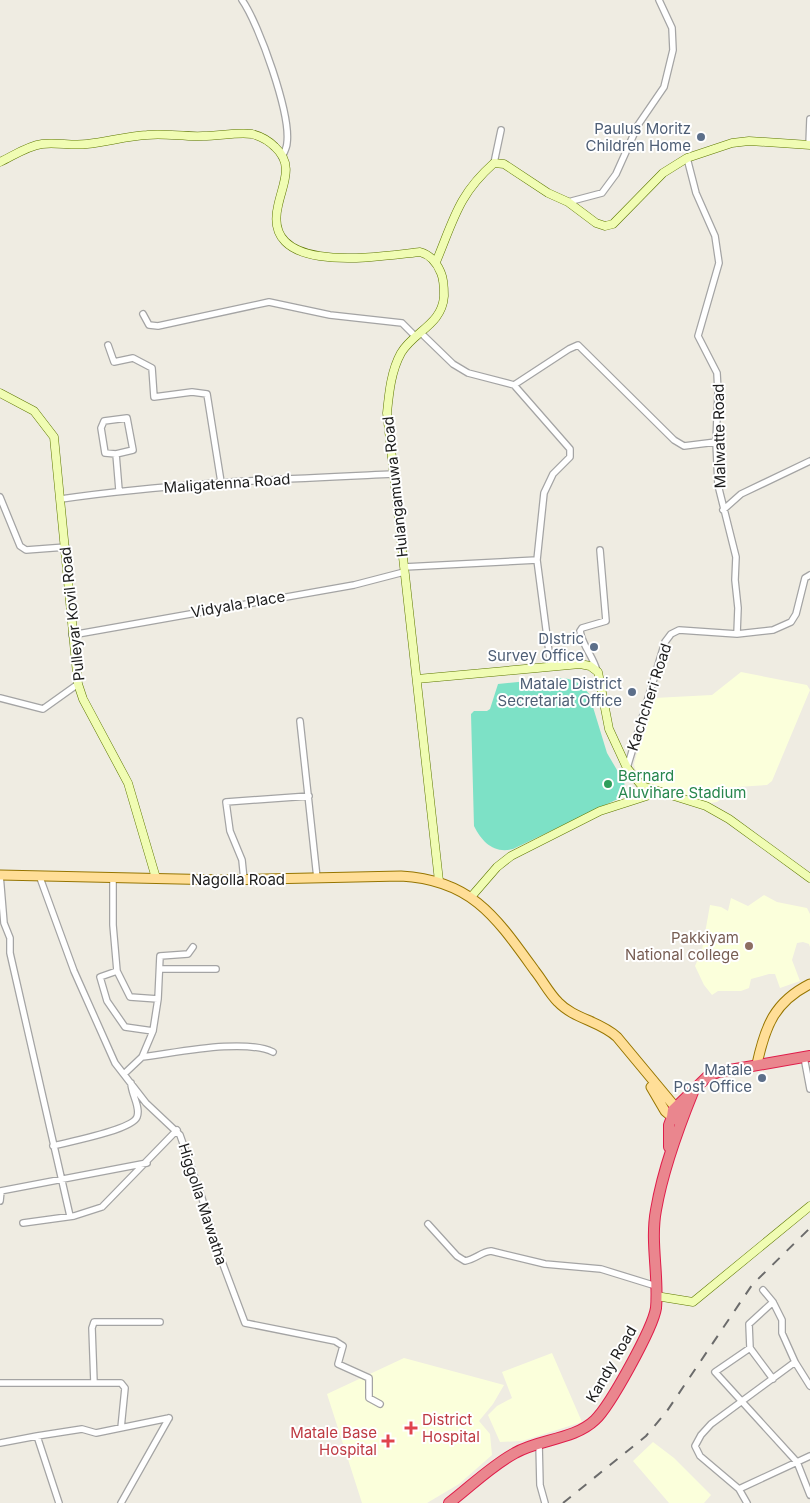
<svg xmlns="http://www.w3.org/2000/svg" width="810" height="1503" viewBox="0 0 810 1503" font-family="Inter,sans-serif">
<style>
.education{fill:#fbffdb}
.pitch{fill:#7de1c6}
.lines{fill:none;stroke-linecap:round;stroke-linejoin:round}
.street-casing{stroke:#a4a4a4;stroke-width:8}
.secondary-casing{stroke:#5d7701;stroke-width:9}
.primary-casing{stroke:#967500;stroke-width:11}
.highway-casing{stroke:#df1d4a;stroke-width:12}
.street{stroke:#fff;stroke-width:5.5}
.secondary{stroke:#f0fcb3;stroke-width:8}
.primary{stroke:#ffde97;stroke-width:9}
.highway{stroke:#ea868e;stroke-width:10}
.rail{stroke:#6b6b6b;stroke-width:2;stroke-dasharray:10 10;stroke-linecap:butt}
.service-dot{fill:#5c6f8a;stroke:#fff;stroke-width:2}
.leisure-dot{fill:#2e9e5b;stroke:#fff;stroke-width:2}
.education-dot{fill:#8d6e63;stroke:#fff;stroke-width:2}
.health-dot{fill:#e0444e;stroke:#fff;stroke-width:2}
.labels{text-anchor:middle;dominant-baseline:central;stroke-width:4;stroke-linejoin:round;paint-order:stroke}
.service-label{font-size:15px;fill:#4e5e75;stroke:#fff;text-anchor:end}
.street-label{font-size:15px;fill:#1d1d1d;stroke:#fff}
.leisure-label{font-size:15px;fill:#27864d;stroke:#fff;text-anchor:start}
.education-label{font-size:15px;fill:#785e54;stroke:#fff;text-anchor:end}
.health-label{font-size:15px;fill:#be3a42;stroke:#fff;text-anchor:start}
</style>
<rect width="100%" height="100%" fill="#efece2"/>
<!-- education -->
<path class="education" d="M741 672 807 685 810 690 772 781 767 785 737 787 717 802 711 803 646 786 637 777 634 764 651 701 654 698 712 695Z
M764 895 777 902 807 908 810 914V947L809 944 803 942 797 943 792 960 800 981 780 988 775 974H769L751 979 749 988 741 991H718L712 995 704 985 695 966 702 950 710 905 721 907 728 911 731 898 748 906Z
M552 1353 582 1422 522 1441 500 1442 488 1415 497 1406 512 1398 502 1372Z
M404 1358 504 1385 493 1404 479 1421 490 1434 492 1455 459 1484 427 1503H362L327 1394Z
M653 1442 674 1458 711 1495 704 1503H669L633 1461Z"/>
<!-- pitch -->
<path class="pitch" d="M559 678C573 678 582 684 589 694L607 753 624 782 626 792 624 796 513 849C494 854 482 842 474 826L471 714 474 711H487L490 709 498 684Z"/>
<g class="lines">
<defs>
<path id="street" d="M242 0C259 24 291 114 287 143 287 147 284 153 282 157
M809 145 810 119
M687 158 696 193 715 236 719 263 698 336 717 373 718 392 716 442 718 485 736 557 735 580 738 608 737 634
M494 163 501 130
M568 202 602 193 616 174 638 125 664 87 673 50 672 28 659 0
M143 314 149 325 158 326 269 302 330 315 402 323 416 337
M421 333 453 364 468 373 514 385 570 449V457L553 474 544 493 537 560 551 667
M108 345 114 362 133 358 152 368 154 397 192 392 207 394 221 482
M514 385 569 349 578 345 674 440 684 446 716 442
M116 454 133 450 127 418 104 421 101 428 105 453 116 454 119 490
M0 497 20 546 26 550 66 547
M61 499C171 483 282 479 393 474
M723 510 741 494 810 461
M404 567 537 560
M72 635 354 585 404 572
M597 671C593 656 583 647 580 631L582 628 606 621 600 550
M0 698 43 709 78 684
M300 721 317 878
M627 768 665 642 671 634 679 630 737 634 773 630 791 622 796 614 805 578 810 575
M0 875 4 923 10 938V953L70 1216
M39 875 74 971 115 1063 146 1103 180 1135 201 1195 218 1251 245 1323 335 1341 343 1346 338 1364 369 1378V1398L380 1404
M113 877V925L117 971 130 997 158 999 160 956 188 954 193 947
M244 880 242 860 230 831 226 802 309 796
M160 969H216
M117 971 100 977 107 1001 125 1027 153 1031 158 999
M142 1057C176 1053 243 1038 273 1052
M804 1057 810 1089
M124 1074 142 1057 153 1031
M53 1146C68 1142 132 1130 137 1117 141 1107 131 1094 131 1083
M0 1191 147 1163
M0 1201 1 1191
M23 1223 74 1216 102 1207 177 1130
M428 1224 457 1256 465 1261C476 1259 481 1252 491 1251L545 1264 601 1269 656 1286
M763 1290 773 1302 782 1320V1333L795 1362 810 1386
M750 1348 715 1372 797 1462 810 1495
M773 1379 750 1348 749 1324 773 1302
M0 1383H121L125 1388 121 1428
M94 1383 92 1328 94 1322H160
M37 1436 82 1429 96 1433 169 1418
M0 1443 37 1436 59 1503
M539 1443 540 1485 545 1503
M739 1489 810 1456
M121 1503 169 1418
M747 1503 739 1489 700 1456 695 1446 701 1435 711 1424 795 1362"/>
<path id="secondary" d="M0 162C13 156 27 146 42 144 56 142 72 146 87 144 107 142 127 136 147 135 165 133 184 137 203 136 219 136 237 132 252 134 260 136 269 141 275 147 295 165 282 185 278 206 261 277 381 256 420 252 431 255 437 263 441 273 444 280 444 288 444 296 442 325 414 331 401 353 391 371 389 393 387 413L439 881
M436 262C454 219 458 195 494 163L504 164 548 193 568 202 596 223 605 226 613 224 663 173 687 158 732 143 749 141 810 145
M0 393 34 411 54 437 78 684 83 699 128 783 156 878
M417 679 580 664 590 666 598 672 609 729 627 768 642 786 706 806 729 819 810 878
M471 897 497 867 511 856 600 811 659 792
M656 1296 693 1302 810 1206"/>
<path id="primary" d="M0 875 223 880 401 876C472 880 496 917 535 971 543 981 549 993 558 1002 574 1019 600 1021 617 1037L676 1108
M757 1064C765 1027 774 1002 810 984
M651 1087 665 1111 672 1117"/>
<path id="highway" d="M676 1108 683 1114 678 1120 672 1117 673 1110 707 1077 718 1072 810 1056
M669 1147V1125L672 1117
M449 1503C470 1487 491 1466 515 1453 539 1439 574 1440 595 1420 610 1406 653 1328 656 1308 659 1276 650 1242 656 1210 663 1169 678 1129 693 1092"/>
</defs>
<!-- street casing -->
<use href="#street" class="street-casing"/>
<!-- secondary casing -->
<use href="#secondary" class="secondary-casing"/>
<!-- primary casing -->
<use href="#primary" class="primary-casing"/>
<!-- highway casing -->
<use href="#highway" class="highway-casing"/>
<!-- street -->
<use href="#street" class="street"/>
<!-- secondary -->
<use href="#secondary" class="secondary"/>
<!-- primary -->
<use href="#primary" class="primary"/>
<!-- highway -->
<use href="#highway" class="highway"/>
<!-- rail -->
<path class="rail" d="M563 1503 646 1436 667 1411 752 1285 810 1228"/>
</g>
<!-- markers -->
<g class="service-dot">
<circle cx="701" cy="137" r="5"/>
<circle cx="594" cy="647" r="5"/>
<circle cx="632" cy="692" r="5"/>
<circle cx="762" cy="1078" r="5"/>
</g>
<circle class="leisure-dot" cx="608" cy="784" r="5"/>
<circle class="education-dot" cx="749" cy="946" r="5"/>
<g class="health-dot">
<path d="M408.5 1420.5h5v5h5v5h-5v5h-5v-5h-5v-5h5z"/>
<path d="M385.5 1433.5h5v5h5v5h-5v5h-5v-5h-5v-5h5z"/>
</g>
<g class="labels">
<!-- service labels -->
<g class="service-label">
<text x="691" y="128">Paulus Moritz<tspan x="691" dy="17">Children Home</tspan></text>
<text x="584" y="638">DIstric<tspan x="584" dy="17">Survey Office</tspan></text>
<text x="622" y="683">Matale District<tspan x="622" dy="17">Secretariat Office</tspan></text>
<text x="752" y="1069">Matale<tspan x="752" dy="17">Post Office</tspan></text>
</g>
<!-- street labels -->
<g class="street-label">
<text transform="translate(719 436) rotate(-91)">Malwatte Road</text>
<text transform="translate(227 483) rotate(-4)">Maligatenna Road</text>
<text transform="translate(395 487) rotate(-96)">Hulangamuwa Road</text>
<text transform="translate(238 604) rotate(-10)">Vidyala Place</text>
<text transform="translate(72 614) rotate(-96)">Pulleyar Kovil Road</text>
<text transform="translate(649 697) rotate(-72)">Kachcheri Road</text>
<text x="238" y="879">Nagolla Road</text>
<text transform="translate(203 1204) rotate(72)">Higgolla Mawatha</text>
<text transform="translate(611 1364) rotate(-60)">Kandy Road</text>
</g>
<!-- leisure labels -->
<g class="leisure-label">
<text x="618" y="775">Bernard<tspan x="618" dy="17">Aluvihare Stadium</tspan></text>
</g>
<!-- education labels -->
<g class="education-label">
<text x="739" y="937">Pakkiyam<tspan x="739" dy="17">National college</tspan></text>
</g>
<!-- health labels -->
<g class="health-label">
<text x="422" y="1419">District<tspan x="422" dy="17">Hospital</tspan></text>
<text x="377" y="1432" text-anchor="end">Matale Base<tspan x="377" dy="17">Hospital</tspan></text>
</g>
</g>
</svg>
